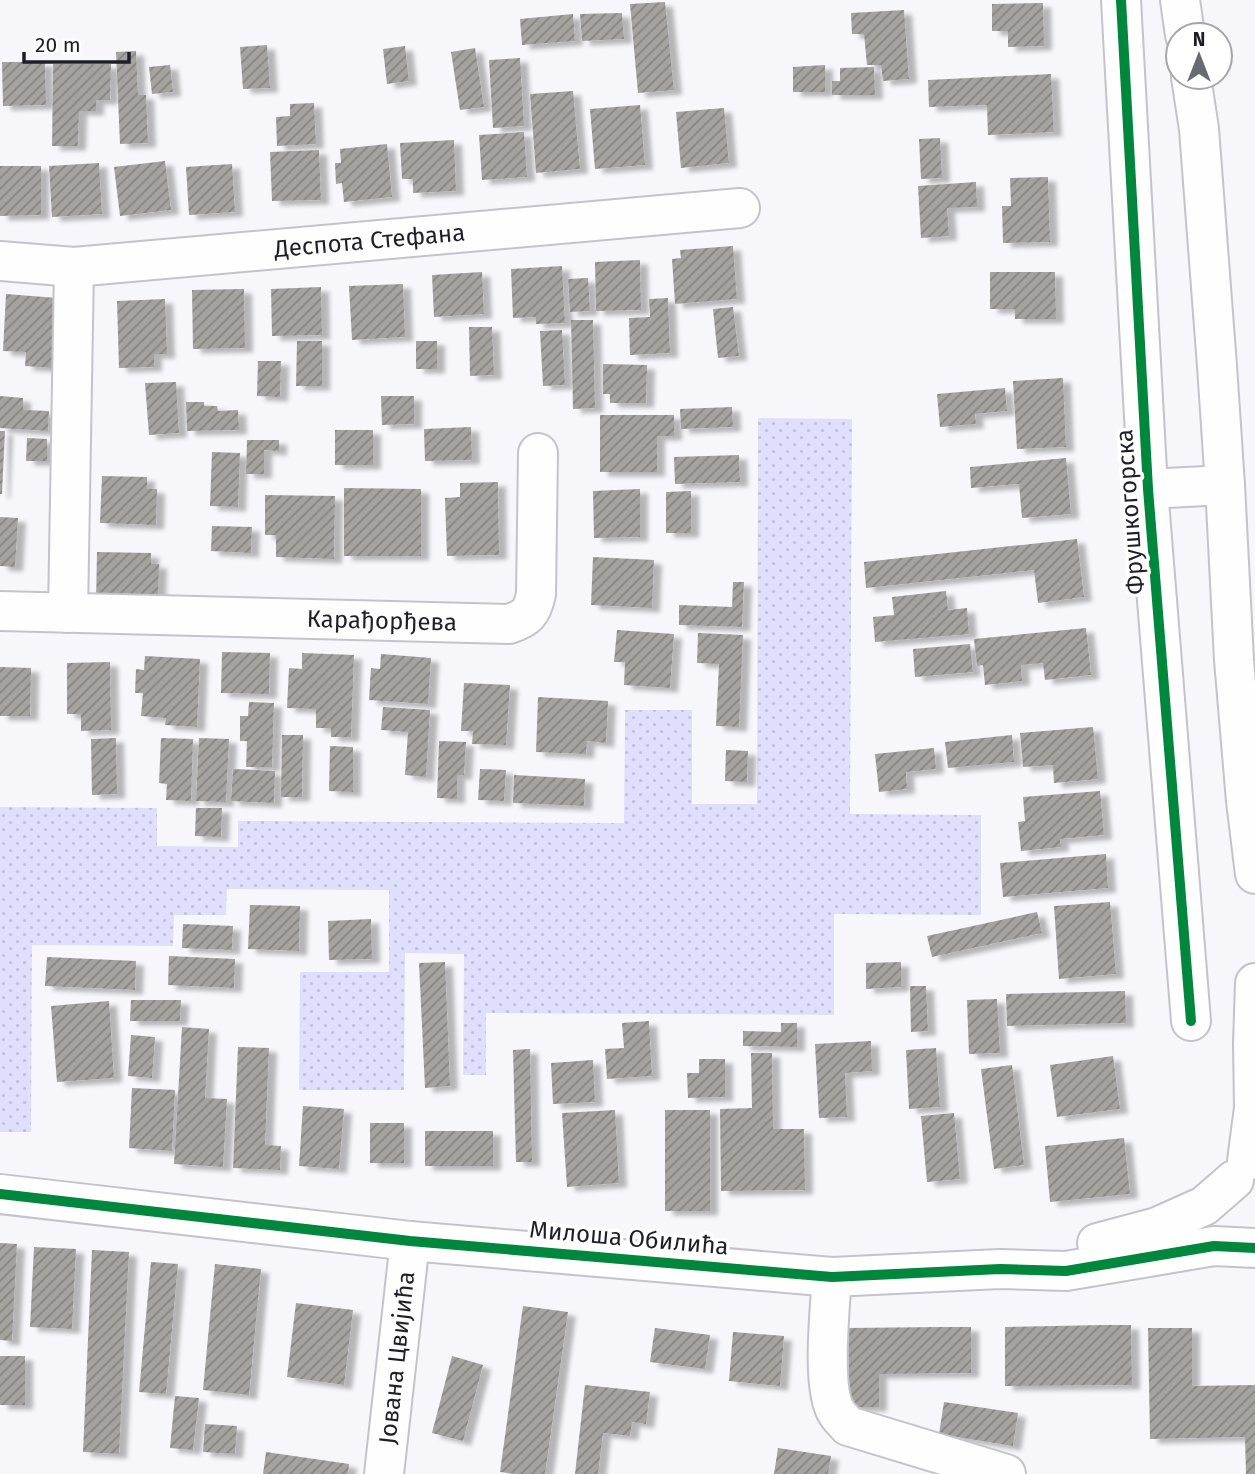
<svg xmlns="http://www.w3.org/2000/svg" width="1255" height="1474" viewBox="0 0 1255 1474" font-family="'Fira Sans',sans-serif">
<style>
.garden{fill:url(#garden-dots)}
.building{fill:url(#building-hatch);filter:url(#shadow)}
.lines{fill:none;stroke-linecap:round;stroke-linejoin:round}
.minor-casing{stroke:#c3c3cb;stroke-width:42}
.minor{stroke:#fefefe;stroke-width:38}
.cycleway-casing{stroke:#fff;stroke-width:15}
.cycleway{stroke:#00873e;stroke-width:10}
.labels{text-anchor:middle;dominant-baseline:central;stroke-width:7;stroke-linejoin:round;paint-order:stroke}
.street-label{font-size:24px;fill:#1e1e2a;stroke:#fff}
</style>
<defs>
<pattern id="garden-dots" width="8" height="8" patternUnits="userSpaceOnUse" patternTransform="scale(1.75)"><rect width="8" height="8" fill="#dfdffd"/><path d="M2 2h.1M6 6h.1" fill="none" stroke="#bfbfd9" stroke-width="1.8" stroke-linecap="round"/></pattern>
<pattern id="building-hatch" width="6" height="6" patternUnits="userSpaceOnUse" patternTransform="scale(1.75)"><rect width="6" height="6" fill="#a5a39f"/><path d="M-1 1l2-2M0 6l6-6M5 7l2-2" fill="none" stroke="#868482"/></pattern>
<filter id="shadow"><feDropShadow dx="8" dy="4.5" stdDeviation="2" flood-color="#0004"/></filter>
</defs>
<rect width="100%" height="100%" fill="#f7f7fb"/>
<!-- garden -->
<path class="garden" d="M758 418 852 419 850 814 981 815V915L834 914V1015L486 1013V1075H463L464 954 405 953 404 1090H299L300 972H389V890L227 889 226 915H174L173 946 32 945 31 1132H0V807L157 808V846L238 847V821L624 823 625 710H692V804H757Z"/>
<!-- building -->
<path class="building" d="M665 2 674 90 638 93 630 4Z
M1043 3 1044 46 1008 47V31H992V4Z
M904 10 909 79 883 81 881 65H867L864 34H852L851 13Z
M622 13 624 39 582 41 580 14Z
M573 14 575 41 522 45 520 19Z
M267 45 270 88 243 89 240 47Z
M405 46 409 81 387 84 383 49Z
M475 48 484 107 460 110 451 52Z
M136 51 138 95H146L148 143 120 144 116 52Z
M520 58 524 126 493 128 489 60Z
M2 62H45L46 105 3 106Z
M53 64H111L110 100H96V111H79L78 146H52Z
M170 65 173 92 152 94 149 67Z
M825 65V92H793V67Z
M874 67 875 95H832V81H840V68Z
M1051 74 1054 132 988 135 987 105 929 107 928 80Z
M573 91 580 169 536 173 530 94Z
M314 103 316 144 277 146 276 117 290 116V104Z
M640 105 645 165 595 169 590 109Z
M724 108 729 163 681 168 676 112Z
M524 132 527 177 482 180 479 135Z
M940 138 942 178 921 179 919 139Z
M454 140 456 191 413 193V179H402L400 143Z
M387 144 392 197 344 202 342 183 336 184 335 163H341L340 149Z
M319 150 321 200 272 201 270 152Z
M165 161 171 210 120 216 114 167Z
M99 163 102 214 52 217 49 166Z
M232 164 235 212 189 215 186 167Z
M0 166H41V215L0 216Z
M1048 177 1050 242 1003 243 1002 206H1011L1010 178Z
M976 182 977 207 947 208 949 236 921 238 918 186Z
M733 246 737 299 675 304 672 259 681 258 680 250Z
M640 260 641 310 596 311 595 262Z
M562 266 565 323 536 324V317L513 318 511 269Z
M482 272 484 314 434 317 432 275Z
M990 272H1055L1056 319H1015V309H990Z
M588 278 590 311 570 312 568 279Z
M403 284 405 337 352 340 349 286Z
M321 287 322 335 272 336 271 289Z
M244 289 245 348 193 349 192 290Z
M6 294 57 298 53 368 25 366 26 352 3 351Z
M668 298 670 353 630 355 629 318 650 317 649 299Z
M165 299 167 354H154V367L119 368 117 301Z
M733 307 739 356 718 358 713 309Z
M571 320H593L595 408 573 409Z
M469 327H492L494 375 470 376Z
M562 330 565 385 543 386 540 331Z
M297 341H322V386H296Z
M416 341H437V369H416Z
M258 361H281L280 397 257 396Z
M603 364 647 365 646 403H610V394H603Z
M1063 378 1066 447 1017 449 1013 381Z
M176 382 179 433 149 435 145 383Z
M1005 388 1007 411 975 414 976 424 940 427 937 394Z
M0 396 23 398V410L49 411 48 431 0 428Z
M381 396H414V424L382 425Z
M186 402H204V406H217L218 411 238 410 239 430 187 431Z
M732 407 733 427 681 429 680 409Z
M600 415H674V436H657V472H600Z
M471 427 472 460 425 461 424 429Z
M335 430H373V465H335Z
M0 431H5L2 494H0Z
M27 438 47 439V461H26Z
M247 440H279V451L264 450V474H246Z
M212 452 240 453 238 507 210 506Z
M739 455 740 482 675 484 674 457Z
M1066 458 1071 514 1022 518 1019 484 971 488 970 467Z
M102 476 147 477V489H157L156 525 100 523Z
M498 482 499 555 447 556 445 498 460 497V483Z
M344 488 421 489V556H344Z
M640 489V537L594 538 593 491Z
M691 491V533H666V492Z
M265 495 335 496 334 559 276 557V535H265Z
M0 517 18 518 15 567 0 566Z
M212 526 252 527 251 553 211 551Z
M1077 539 1084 597 1038 603 1034 570 866 588 864 562Z
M97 552 151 553V564H159L158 604H96Z
M593 557 654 560 652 608 591 605Z
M733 582H744L742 627 679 625V605L732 607Z
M946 591 948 610 967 608 969 634 875 642 873 617 894 615 892 597Z
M1086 628 1091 675 1045 680 1043 663 1021 665 1022 681 985 685 983 665 977 666 974 639Z
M617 630 674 634 670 688 624 685 625 662H614Z
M698 633 743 635 739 727 716 726 719 664 697 663Z
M970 644 973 672 915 677 913 649Z
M222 652 270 653 269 694 221 693Z
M302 653 354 655 351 737H331V728H316V709L287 708 289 668 302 669Z
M381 654 431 658 428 704 369 700 371 668 380 669Z
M145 656 200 659 197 727 165 725 166 718 141 716 143 693H135L136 669 144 670Z
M110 662 111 730 81 731V714H67V663Z
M0 667 31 668 30 716H0Z
M464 683 510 685 506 745 472 744 473 731H461Z
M538 697 608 701 606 743 587 741 586 754 536 752Z
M249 702 274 703 272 767H246L247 741H240V716H248Z
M383 707 430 710 426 777 405 775 408 732 381 730Z
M1093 727 1098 779 1054 783 1053 765 1023 767 1020 733Z
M282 735H303L302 797H281Z
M1012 735 1014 762 948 768 945 742Z
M116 738 117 794 92 795 91 739Z
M161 738 193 739 191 801 166 800 167 784 159 783Z
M199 738 229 739 226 802 196 801Z
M439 741 466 742 464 775H457V799L437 798Z
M330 746 353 747V792L329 791Z
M934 748 936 769 906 772 907 789 879 792 875 754Z
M726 750 748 751 747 782 725 781Z
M233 769 275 771 274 803 231 801Z
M480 769 506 770 504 801 478 800Z
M514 775 585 779 584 806 513 803Z
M1100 791 1104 835 1060 839 1061 847 1021 851 1018 822 1025 821 1023 797Z
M196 808H222L221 837 195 836Z
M1106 854 1108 888 1003 897 1000 863Z
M1110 902 1116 974 1059 979 1054 906Z
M250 905 300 906 299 951 248 949Z
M1037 912 1042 933 932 957 927 936Z
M371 919 372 959 329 960 328 921Z
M183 924 233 926 232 950 182 948Z
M169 956 235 959 234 988 168 985Z
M47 957 136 961 135 990 45 986Z
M445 962 450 1086 425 1088 419 963Z
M901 962V987L866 989V963Z
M910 986H926L928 1031 911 1032Z
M1125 991 1126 1023 1007 1026 1006 994Z
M997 999 1000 1053 969 1054 967 1000Z
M131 1000H181L180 1021H130Z
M109 1001 114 1078 57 1082 51 1006Z
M649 1021 652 1076 607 1079 605 1049 624 1048 622 1023Z
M781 1023H797V1047L743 1046V1031L781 1032Z
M182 1027 209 1029 205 1098 227 1099 223 1167 174 1164Z
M131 1035 155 1037 152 1078 128 1076Z
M871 1041 872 1071 845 1073 847 1117 819 1118 815 1044Z
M238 1047 269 1048 265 1145 281 1146 280 1170 233 1168Z
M936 1048 940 1107 909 1109 906 1050Z
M530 1049 532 1162H516L513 1050Z
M751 1053H772L773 1129H804L805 1190 721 1191 720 1109 752 1108Z
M1113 1056 1120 1109 1057 1117 1050 1065Z
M699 1059H725V1097L688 1098 687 1073H699Z
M593 1060 595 1102 553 1104 551 1063Z
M1012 1065 1024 1165 994 1169 981 1069Z
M132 1088 175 1090 172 1151 129 1148Z
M303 1106 344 1109 339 1169 299 1166Z
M615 1110 619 1183 567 1187 562 1113Z
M665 1110H710V1211H665Z
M954 1113 960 1179 927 1182 921 1116Z
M370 1123H404V1163H370Z
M425 1131H493V1166H425Z
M1124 1138 1130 1194 1050 1202 1045 1146Z
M0 1243 17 1244 12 1341 0 1340Z
M34 1247 76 1249 72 1329 30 1327Z
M92 1250 129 1252 119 1454 83 1452Z
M151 1262 178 1264 166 1394 139 1392Z
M215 1264 261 1269 249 1395 203 1390Z
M296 1303 353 1310 344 1385 287 1377Z
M523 1306 568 1312 545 1474H515L500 1472Z
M1103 1325H1131L1132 1385 1005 1386V1327Z
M940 1327H971V1373L879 1374V1407H849L848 1328Z
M655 1328 710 1335 705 1369 650 1362Z
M1148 1328H1192V1386L1255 1385V1474H1246L1245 1437 1150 1439Z
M733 1332 784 1336 780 1386 729 1381Z
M0 1356H25V1405H0Z
M452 1356 483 1365 463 1441 432 1433Z
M585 1385 650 1392 646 1424 632 1422 630 1436 603 1433 598 1474H575Z
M175 1396 199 1398 193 1450 170 1448Z
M944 1402 1018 1413 1013 1446 939 1434Z
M205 1424 237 1426 235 1454 203 1452Z
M778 1448 831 1456 828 1474H774Z
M266 1452 349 1464 348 1474H263Z"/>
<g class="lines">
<defs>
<g id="minor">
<path d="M1121 0 1148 489 1191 1021"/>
<path d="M1180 0 1185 35"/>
<path d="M1191 77 1199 129 1217 366 1225 485 1234 660 1246 801 1255 874"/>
<path id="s1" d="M0 261 74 267 740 208"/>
<path d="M1148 489 1225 485"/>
<path id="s2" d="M0 611 509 624C527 618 532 613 536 594L538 453"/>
<path d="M68 613 74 267"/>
<path d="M1247 1161 1254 1108 1253 1044 1255 983"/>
<path d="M0 1194 410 1241 832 1277 1000 1269 1066 1271 1214 1246 1255 1248"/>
<path d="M1097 1243 1157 1227 1204 1206 1234 1180"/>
<path d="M832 1277C830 1307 821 1390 837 1413 840 1418 845 1422 848 1426L1006 1474"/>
<path id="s3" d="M384 1474 410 1241"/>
</g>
</defs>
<!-- minor casing -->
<use href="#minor" class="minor-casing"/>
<!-- minor -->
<use href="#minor" class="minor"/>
<defs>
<path id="cycleway" d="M1121 0 1148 489 1191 1021
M0 1194 410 1241 832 1277 1000 1269 1066 1271 1214 1246 1255 1248"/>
</defs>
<!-- cycleway casing -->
<use href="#cycleway" class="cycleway-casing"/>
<!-- cycleway -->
<use href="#cycleway" class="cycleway"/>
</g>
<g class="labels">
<!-- street labels -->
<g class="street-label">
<text stroke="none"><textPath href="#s1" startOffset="371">Деспота Стефана</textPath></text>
<text transform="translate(1130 512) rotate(-94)">Фрушкогорска</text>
<text stroke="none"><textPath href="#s2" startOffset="382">Карађорђева</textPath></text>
<text transform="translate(629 1238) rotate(5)">Милоша Обилића</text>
<text stroke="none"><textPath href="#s3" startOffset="117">Јована Цвијића</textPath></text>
</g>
</g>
<!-- north arrow -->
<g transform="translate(1199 56)"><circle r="33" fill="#ffffff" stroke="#a5a5aa" stroke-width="2"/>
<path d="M0-5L12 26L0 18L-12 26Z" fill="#6a6a73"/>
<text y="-10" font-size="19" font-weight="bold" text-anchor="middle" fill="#1e1e2a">N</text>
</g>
<!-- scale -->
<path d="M24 52v10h105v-10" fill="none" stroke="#1e1e2a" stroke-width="3.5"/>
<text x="35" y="52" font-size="21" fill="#1e1e2a" stroke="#ffffff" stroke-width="5" paint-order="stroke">20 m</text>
</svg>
